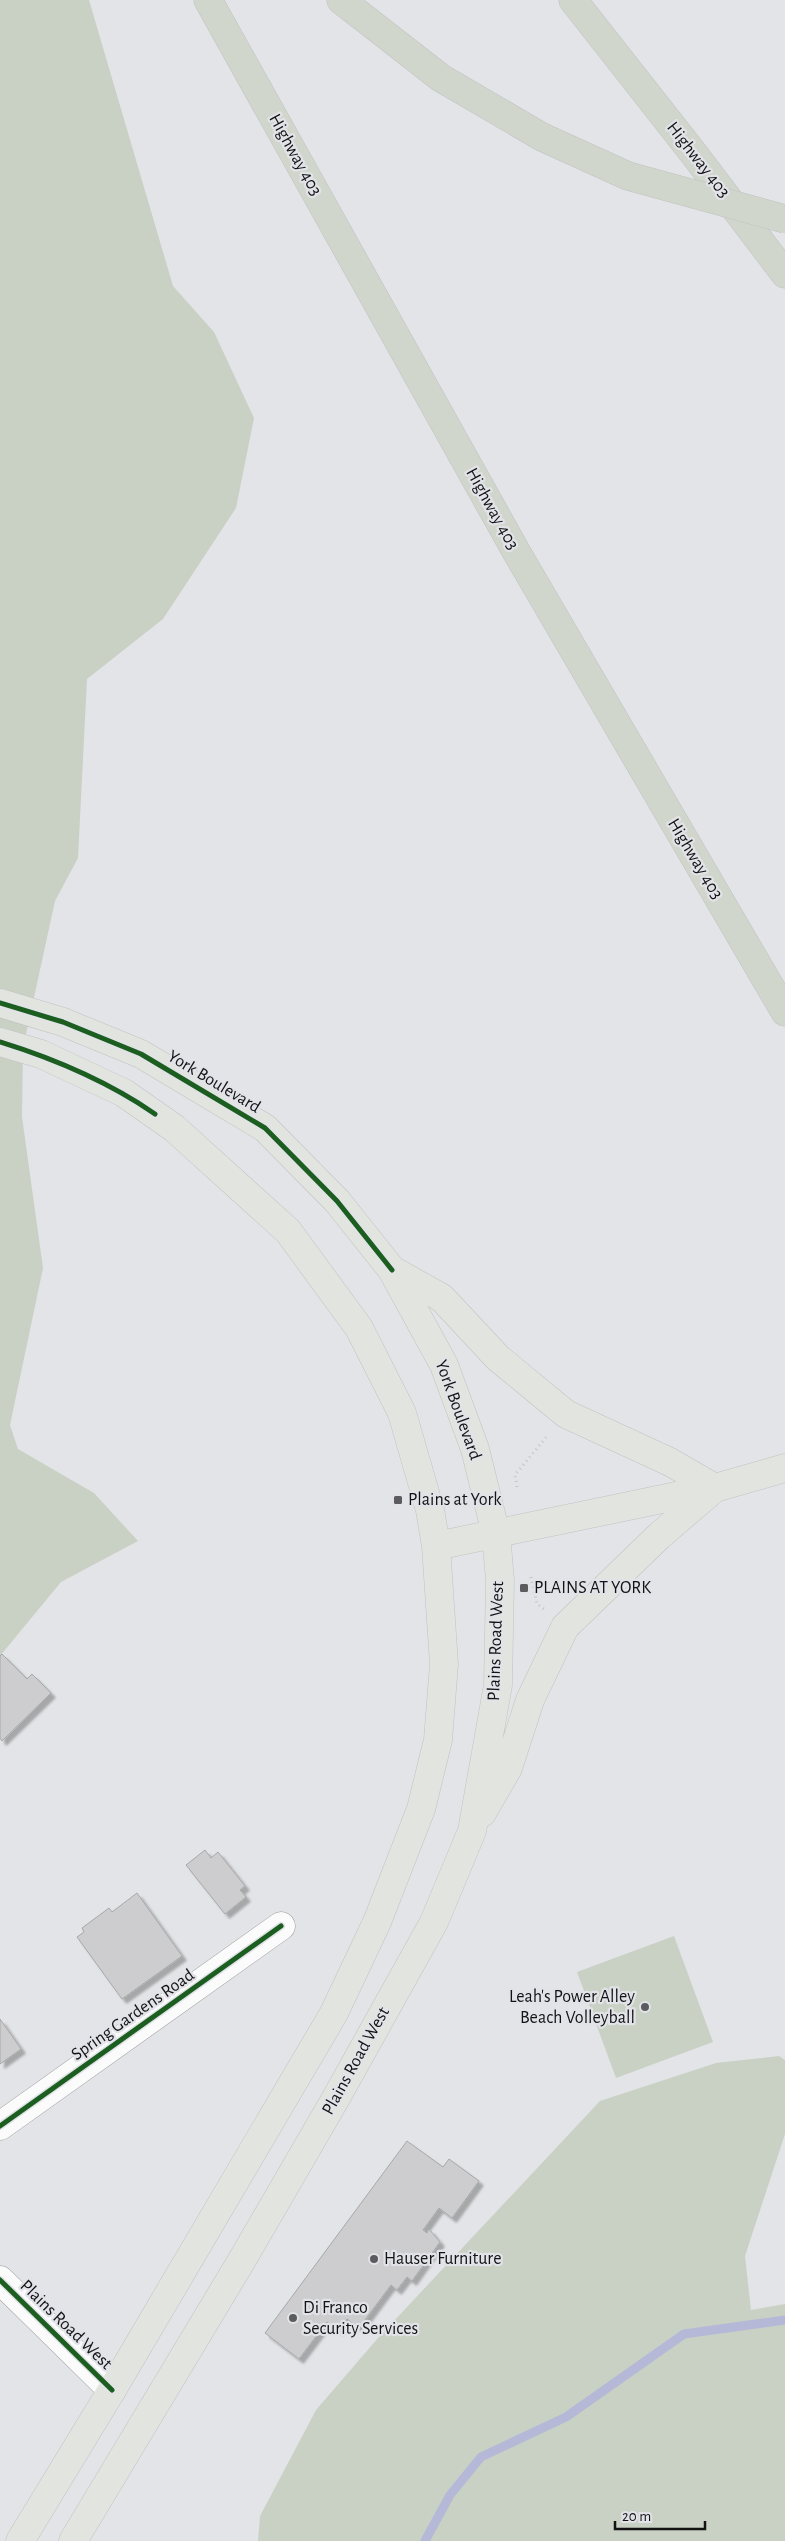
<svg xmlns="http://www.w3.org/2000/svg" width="785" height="2541" viewBox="0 0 785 2541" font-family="'Alegreya Sans',sans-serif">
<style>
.green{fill:#c9d1c4}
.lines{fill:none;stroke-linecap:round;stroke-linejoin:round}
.stream{stroke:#b6b8d8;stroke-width:9}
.building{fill:#cdcdcf;stroke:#a7a8aa;filter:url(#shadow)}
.minor-casing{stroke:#9c9c9f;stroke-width:29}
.major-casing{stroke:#c1c2c3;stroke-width:29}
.highway-casing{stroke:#c1c2c3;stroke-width:29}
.path{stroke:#c5c5c6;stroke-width:3;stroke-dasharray:1 4;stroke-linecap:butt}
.minor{stroke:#fbfbfb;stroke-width:28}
.major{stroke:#e1e4df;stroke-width:28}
.highway{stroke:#d0d6cc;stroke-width:28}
.highway-bridge-casing{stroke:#c1c2c3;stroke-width:29;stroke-linecap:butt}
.highway-bridge{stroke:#d0d6cc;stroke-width:28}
.cycleway-casing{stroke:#e2e3e8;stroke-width:8}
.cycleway{stroke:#1b5e20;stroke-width:5}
.poi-dot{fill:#5c5c5e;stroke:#e2e3e8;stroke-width:2}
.labels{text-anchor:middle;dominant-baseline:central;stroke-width:4.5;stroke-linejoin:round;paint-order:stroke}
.street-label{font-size:18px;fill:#131314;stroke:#e2e3e8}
.poi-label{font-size:18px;fill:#131314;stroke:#e2e3e8;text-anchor:start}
</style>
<defs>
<filter id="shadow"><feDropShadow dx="4.5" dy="4.5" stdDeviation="1" flood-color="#0004"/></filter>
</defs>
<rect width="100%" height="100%" fill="#e3e4e7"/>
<!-- green -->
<path class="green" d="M0 0H89L173 286 214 332 254 418 236 508 163 619 87 679 78 858 55 901 23 1048 22 1117 43 1268 10 1425 18 1449 94 1493 138 1541 61 1582 0 1656Z
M674 1936 713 2042 616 2078 577 1972Z
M779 2056 785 2060V2134L745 2256 751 2310 785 2304V2541H258L260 2516 316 2410 378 2338 600 2101 716 2063Z"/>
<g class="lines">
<!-- stream -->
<path class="stream" d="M425 2541 450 2495 481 2457 566 2417 684 2334 785 2320"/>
</g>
<!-- building -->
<path class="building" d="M2 1654 27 1679 32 1674 51 1693 2 1741 0 1738V1656Z
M205 1850 211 1858 218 1852 245 1886 240 1890 246 1897 225 1914 186 1865Z
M137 1893 182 1956 122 1999 77 1937 84 1932 82 1928 109 1908 112 1912Z
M0 2019 21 2049 0 2064Z
M407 2141 443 2167 449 2159 479 2181 452 2218 439 2208 423 2230 427 2233 429 2229 440 2242 412 2281 407 2277 397 2290 391 2285 359 2328 347 2319 339 2331 327 2322 299 2359 265 2333Z"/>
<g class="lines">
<defs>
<path id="minor" d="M0 2126 281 1926
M0 2280 112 2390"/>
<path id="major" d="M0 1003 63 1022 141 1054 265 1128 337 1201 392 1270 444 1365 475 1449 496 1534 500 1580 498 1685 472 1831 434 1922 336 2098 242 2260 73 2541
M0 1042 41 1054 124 1093 174 1128 288 1231 359 1328 402 1413 430 1510 436 1546 444 1664 438 1740 421 1809 377 1922 334 2013 112 2390 20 2541
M392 1270 442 1298 498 1358 566 1414 670 1462 715 1488
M436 1546 715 1488 785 1468
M482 1813 508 1768 530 1700 565 1627 659 1536 715 1488"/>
<path id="highway" d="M208 0 517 553 785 1012
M341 0 441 78 542 137
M573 0 694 154 785 274"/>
</defs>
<!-- minor casing -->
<use href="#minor" class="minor-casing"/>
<!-- major casing -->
<use href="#major" class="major-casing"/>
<!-- highway casing -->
<use href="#highway" class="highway-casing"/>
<!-- path -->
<path class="path" d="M517 1487 515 1475 548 1435
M531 1577 537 1604 544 1609"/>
<!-- minor -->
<use href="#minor" class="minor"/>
<!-- major -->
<use href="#major" class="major"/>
<!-- highway -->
<use href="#highway" class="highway"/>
<defs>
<path id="highway-bridge" d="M542 137 628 176 785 219"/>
</defs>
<!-- highway-bridge casing -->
<use href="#highway-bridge" class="highway-bridge-casing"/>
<!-- highway-bridge -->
<use href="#highway-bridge" class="highway-bridge"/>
<defs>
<path id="cycleway" d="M0 1003 63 1022 141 1054 265 1128 337 1201 392 1270
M0 1042C55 1059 107 1081 155 1114
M0 2126 281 1926
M0 2280 112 2390"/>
</defs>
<!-- cycleway casing -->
<use href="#cycleway" class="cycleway-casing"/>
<!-- cycleway -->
<use href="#cycleway" class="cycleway"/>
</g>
<!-- markers -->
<g class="poi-dot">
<rect x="393" y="1495" width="10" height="10" rx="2.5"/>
<rect x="519" y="1583" width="10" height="10" rx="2.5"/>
<circle cx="645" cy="2007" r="5"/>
<circle cx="374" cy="2259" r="5"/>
<circle cx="293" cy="2318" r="5"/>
</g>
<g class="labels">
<!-- street labels -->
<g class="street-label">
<text transform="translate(295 155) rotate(61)">Highway 403</text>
<text transform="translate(698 160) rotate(52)">Highway 403</text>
<text transform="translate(492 509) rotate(61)">Highway 403</text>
<text transform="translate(695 859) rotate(59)">Highway 403</text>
<text transform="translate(214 1082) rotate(31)">York Boulevard</text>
<text transform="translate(458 1410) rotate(70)">York Boulevard</text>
<text transform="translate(496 1641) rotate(-88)">Plains Road West</text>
<text transform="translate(133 2015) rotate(-35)">Spring Gardens Road</text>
<text transform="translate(356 2061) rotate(-61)">Plains Road West</text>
<text transform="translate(66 2325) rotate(44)">Plains Road West</text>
</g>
<!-- poi labels -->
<g class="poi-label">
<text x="408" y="1500">Plains at York</text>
<text x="534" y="1588">PLAINS AT YORK</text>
<text x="635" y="1997" text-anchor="end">Leah's Power Alley<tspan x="635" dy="21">Beach Volleyball</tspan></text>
<text x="384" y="2259">Hauser Furniture</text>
<text x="303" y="2308">Di Franco<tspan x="303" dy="21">Security Services</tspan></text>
</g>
</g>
<!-- scale -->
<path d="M615 2521v8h90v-8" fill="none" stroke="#131314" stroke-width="2.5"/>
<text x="622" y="2521" font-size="15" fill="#131314" stroke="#e2e3e8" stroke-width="4" paint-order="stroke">20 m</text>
</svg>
